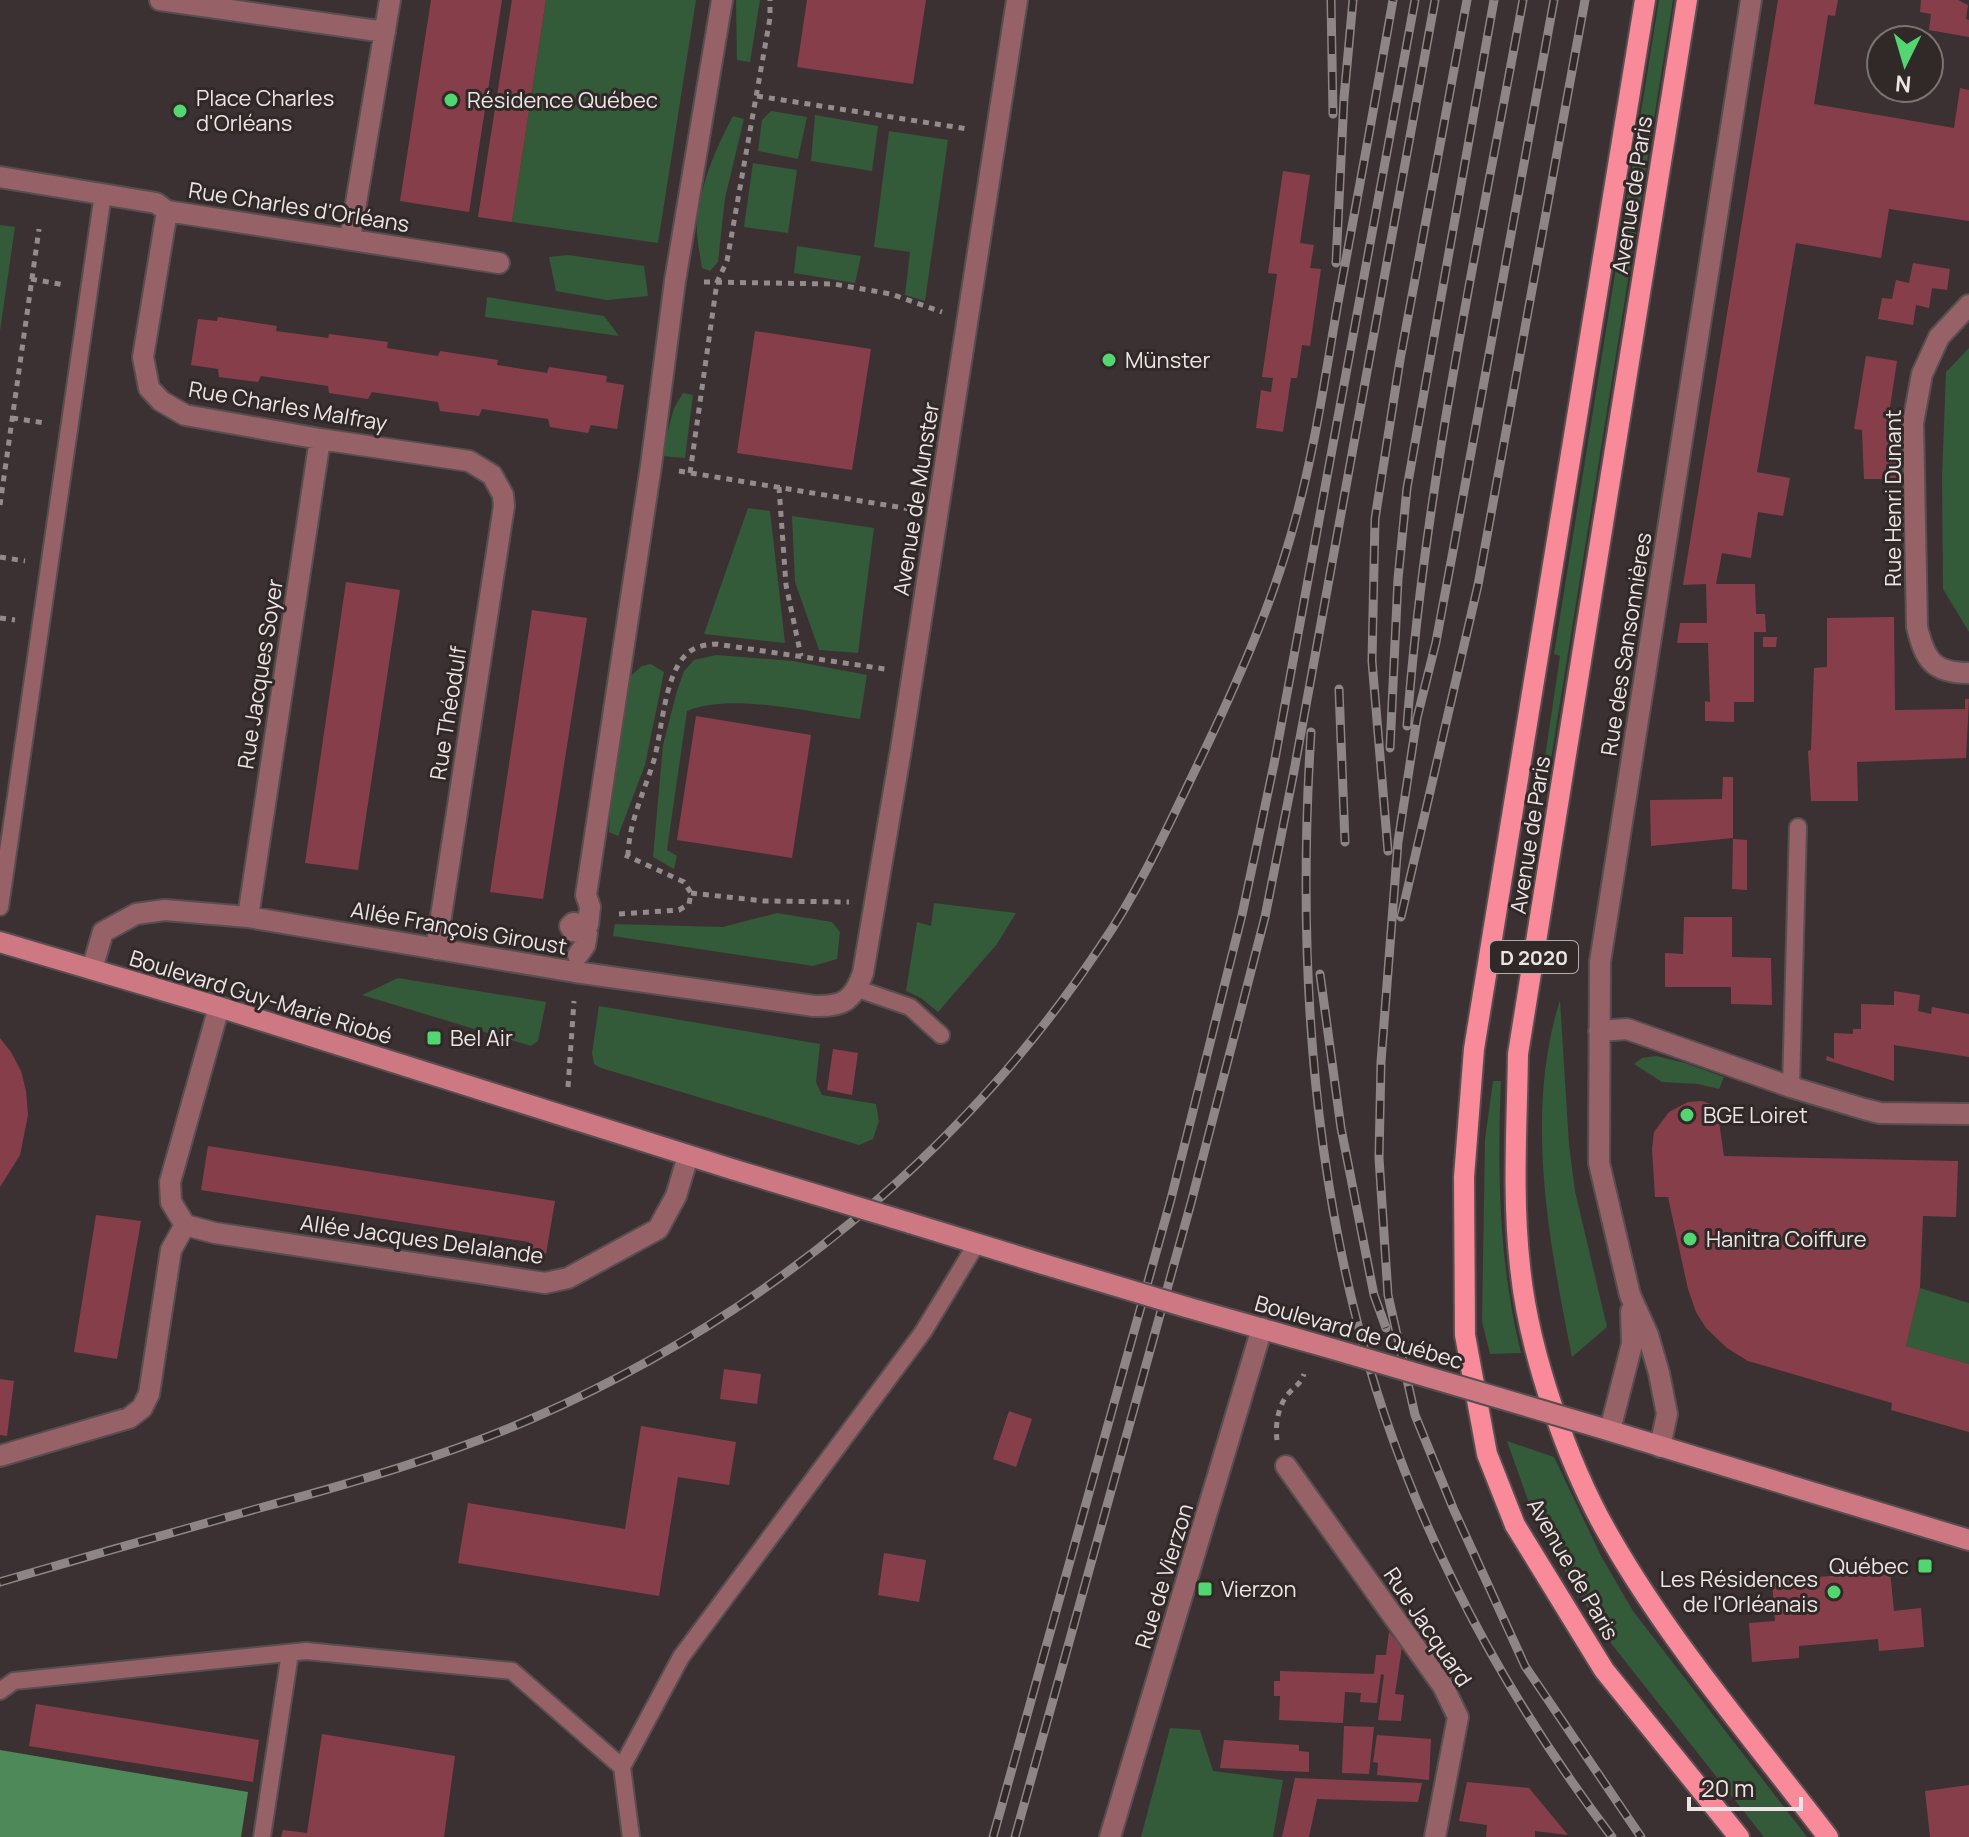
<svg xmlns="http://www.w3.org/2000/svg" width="1969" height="1837" viewBox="0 0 1969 1837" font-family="Manrope,sans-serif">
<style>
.green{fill:#335a39}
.water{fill:#4e8a59}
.building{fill:#863f4a}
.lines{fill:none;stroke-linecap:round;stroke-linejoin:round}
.lane-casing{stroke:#584e4f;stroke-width:20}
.street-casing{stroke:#584e4f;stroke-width:24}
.secondary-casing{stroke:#584e4f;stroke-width:24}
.primary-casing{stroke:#584e4f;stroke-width:24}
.path{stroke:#948b8c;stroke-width:5;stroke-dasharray:6 6;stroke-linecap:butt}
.lane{stroke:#976168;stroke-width:16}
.street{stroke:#976168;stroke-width:20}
.secondary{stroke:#ce7884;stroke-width:20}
.primary{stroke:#f88a99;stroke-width:20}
.rail-casing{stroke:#8e8586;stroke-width:9}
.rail{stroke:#312828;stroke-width:6;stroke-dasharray:18;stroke-linecap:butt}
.secondary-bridge-casing{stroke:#584e4f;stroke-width:24;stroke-linecap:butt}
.secondary-bridge{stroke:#ce7884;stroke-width:20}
.poi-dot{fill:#53d672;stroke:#312828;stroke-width:3}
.labels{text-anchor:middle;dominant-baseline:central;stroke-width:6;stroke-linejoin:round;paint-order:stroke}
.shield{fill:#312828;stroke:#b4acac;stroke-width:2}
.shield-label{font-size:20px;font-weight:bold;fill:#ece5e5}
.poi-label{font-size:22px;fill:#ece5e5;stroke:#312828;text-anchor:start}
.street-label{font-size:22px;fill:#ece5e5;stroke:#312828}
</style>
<rect width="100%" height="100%" fill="#3c3132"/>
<!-- green -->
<path class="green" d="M546 0H696L658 243 512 222Z
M736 0H760L750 62 737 60Z
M1659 0H1673L1550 765 1544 764 1560 656 1554 654Z
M771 111 807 117 798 159 758 151 762 120Z
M815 115 878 126 872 171 811 161Z
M733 116 744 119 725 198 718 262 710 271 702 268C700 254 696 238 697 224 700 185 715 150 733 116Z
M889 131 948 140 925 301 905 295 910 252 874 247Z
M753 163 797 170 788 233 744 227Z
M0 225 15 227 0 331Z
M797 246 861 256 855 283 794 273Z
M568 255 644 266 648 296 607 300 556 291 549 257Z
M487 297 604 316 619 336 485 317Z
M1969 348V632L1943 589 1942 477 1946 372Z
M683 393 693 395 685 458 661 456 674 408Z
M748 508 770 511 785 643 704 634Z
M792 516 874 528 858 653 819 650 795 582Z
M716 655 793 661 867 675 860 719C812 713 731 692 687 711L667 850 677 856 674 869 653 857 663 745 677 691 684 671 694 660Z
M651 664 664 672 645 765 618 836 609 832 614 745 628 678 642 666Z
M934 903 1016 913 997 944 938 1012 921 998 906 991 917 922 931 926Z
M777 913 832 922 840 932 837 959 813 966 613 936 615 924 723 927Z
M398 978 546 1002 538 1041 531 1046 362 995Z
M1560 1000 1569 1145 1575 1191 1607 1327 1572 1357C1549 1241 1524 1115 1560 1000Z
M599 1006 820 1044 816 1082 822 1095 876 1104 879 1121 873 1139 859 1145 601 1068 594 1064 592 1053Z
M1656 1056 1685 1063 1724 1077 1719 1089 1698 1084 1662 1082 1634 1064 1642 1058Z
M1493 1081H1501C1497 1173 1499 1264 1521 1353L1490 1354 1482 1321 1485 1140Z
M1920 1288 1969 1303V1364L1906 1346Z
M1507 1441 1554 1457 1601 1556 1633 1611 1807 1837H1764L1606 1637 1551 1548 1528 1500Z
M1170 1728 1200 1730 1213 1771 1283 1780 1273 1837H1141Z"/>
<!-- water -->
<path class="water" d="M0 1750 248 1792 241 1837H0Z"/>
<!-- building -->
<path class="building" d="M431 0H502L469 212 400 201Z
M512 0H546L512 222 478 217Z
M807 0H926L913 84 797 67Z
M1778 0H1838L1835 16 1828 15 1814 104 1954 128 1960 88 1969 90V221L1889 209 1881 258 1796 243 1757 472 1790 478 1783 516 1758 512 1751 558 1722 553 1716 584H1755L1756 614H1765L1766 632H1754V702H1734V722L1705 721V701L1710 702 1708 643H1677L1680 623H1707L1706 584 1683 585Z
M1921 0H1958L1968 5 1966 19 1969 20V37L1929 30 1931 14 1920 12Z
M1283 171 1310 175 1300 243 1314 245 1310 268 1321 269 1310 346 1302 345 1297 378H1291L1283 432 1256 428 1261 390 1271 392 1273 378 1262 377 1277 274 1268 273Z
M1913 263 1950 269 1947 290 1932 288 1929 308 1916 305 1913 325 1878 319 1882 298 1892 299 1896 280 1909 283Z
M218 317 277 326 276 331 328 338 329 334 388 342 387 348 438 356 440 351 498 360 497 365 547 373 549 367 607 376 606 382 624 385 617 429 591 425 588 433 550 427 548 419 482 409 479 416 440 411 438 402 372 392 368 399 329 393 328 386 261 376 258 382 219 377 218 369 191 365 198 319 217 321Z
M755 331 871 349 852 470 737 453Z
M1866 356 1897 361 1886 434 1896 436V479H1864L1862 430 1854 429Z
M346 582 400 590 358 870 305 863Z
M532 610 587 618 543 899 490 892Z
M1894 617 1895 710 1965 709V699H1969L1966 758 1857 762 1858 801H1811L1808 751 1811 750 1814 668 1827 667V618Z
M1763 637H1777L1776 647H1763Z
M696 716 811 735 792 858 677 840Z
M1723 777H1733V838L1651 846 1650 800 1722 799Z
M1733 839 1747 840V890L1732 889Z
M1684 917H1732V957L1771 958 1772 1005 1731 1004V987H1665V953L1683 954Z
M1894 991 1920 995 1918 1011 1931 1014 1932 1007 1969 1014V1057L1894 1045V1081L1826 1060 1827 1056 1834 1059V1033L1853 1034V1029H1861V1004L1894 1005Z
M0 1038 11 1052 21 1071 26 1091 28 1115 20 1155 0 1187Z
M833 1049 858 1053 852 1095 827 1090Z
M1702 1101 1721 1108 1719 1122 1724 1156 1958 1161 1956 1217 1923 1216 1920 1288 1906 1346 1969 1364V1432L1891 1410 1892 1403 1748 1361 1727 1348 1706 1328 1696 1312 1688 1289 1668 1197H1655L1652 1149 1654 1132 1669 1112 1688 1102Z
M208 1146 555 1201 546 1254 527 1251 529 1242 201 1190Z
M96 1215 141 1221 117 1359 74 1352Z
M724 1369 761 1374 757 1404 720 1399Z
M0 1379 14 1381 7 1436 0 1435Z
M1009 1411 1032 1419 1016 1467 993 1459Z
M641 1426 736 1442 729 1485 678 1477 659 1596 458 1563 468 1503 625 1529Z
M884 1553 926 1560 919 1602 878 1595Z
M1890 1571 1894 1611 1921 1608 1924 1647 1879 1651 1878 1639 1799 1646V1658L1752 1662 1749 1623 1775 1621 1772 1581Z
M1389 1632 1402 1647 1395 1694 1404 1695 1401 1721 1378 1720 1384 1675 1381 1674 1377 1703 1360 1702 1361 1693 1345 1692 1343 1723 1279 1720 1280 1696H1274V1681H1280V1671L1374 1674 1376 1655H1386Z
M36 1704 259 1740 253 1782 29 1746Z
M1344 1726 1374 1727 1369 1774 1342 1773Z
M322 1734 455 1756 444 1837H281L283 1830 307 1833Z
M1377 1735 1431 1739 1429 1780 1377 1775 1378 1763 1373 1762Z
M1224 1740 1299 1745V1751L1309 1752V1772L1220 1768Z
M1295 1778 1422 1783 1418 1802 1317 1799 1309 1837H1282Z
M1467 1782 1529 1788 1568 1835 1535 1831V1837H1486L1487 1825 1459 1821Z
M1969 1785V1837H1930L1925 1791Z"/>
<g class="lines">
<defs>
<path id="lane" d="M0 907 103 194
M858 989 910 1007 941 1035
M1791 1087 1798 827
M0 1691 14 1681 306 1651 512 1671 622 1767
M262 1837 290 1653
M631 1837 622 1767 681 1657 923 1332 977 1243"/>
<path id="street" d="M160 0 385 32
M0 177 156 203 167 211 499 263
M167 211 143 357 149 388 161 401 185 415 320 439 469 461 492 475 503 495 504 506 436 949
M350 239 390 0
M1969 305 1939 337 1922 374 1913 423 1917 627C1925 660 1933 673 1969 673
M248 917 320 439
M578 955 585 945 587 933 573 931 570 926 573 923 588 925 590 907 586 895 651 466 675 281 722 0
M92 969 103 932 136 914 165 910 248 917 575 972 814 1006C843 1007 853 1001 863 973L901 749 1017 0
M1599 1031 1627 1029 1791 1087 1864 1109 1880 1113 1969 1114
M185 1225 215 1233 545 1283 568 1278 658 1229 676 1196 688 1156
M185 1225 171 1202 170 1182 219 1007
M1610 1430 1632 1344 1631 1311
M1660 1447 1667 1414 1659 1373 1648 1335 1630 1295 1599 1163 1600 962 1751 0
M0 1456 129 1418 142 1408 149 1394 171 1250 185 1225
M1286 1466 1443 1686 1458 1717 1435 1837
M1110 1837 1262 1328"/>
<path id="secondary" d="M0 942 219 1007 735 1170
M910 1223 1043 1264
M1186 1307 1333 1349
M1594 1426 1969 1540"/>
<path id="primary" d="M1645 0 1474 1049 1464 1177 1465 1335 1487 1454 1515 1525 1604 1670 1739 1837
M1687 0 1518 1054C1517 1124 1512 1196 1520 1266 1528 1350 1568 1466 1611 1539 1672 1645 1754 1740 1828 1837"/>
</defs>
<!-- lane casing -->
<use href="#lane" class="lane-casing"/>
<!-- street casing -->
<use href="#street" class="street-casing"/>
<!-- secondary casing -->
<use href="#secondary" class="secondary-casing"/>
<!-- primary casing -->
<use href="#primary" class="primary-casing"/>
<!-- path -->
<path class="path" d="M757 96 968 129
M31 279 65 285
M704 282 834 284 891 294 942 312
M12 418 45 423
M679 471 910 509
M690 473 717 282 727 261 770 18V0
M779 487 786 585 801 656
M0 505 39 229
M0 557 25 561
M0 618 15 620
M628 856C629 821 644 793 654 760 662 731 664 681 683 658 692 647 702 645 716 644L885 669
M691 893 764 901 849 902
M619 914 679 910 689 904 691 893 684 882 625 855
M568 1087 574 1001
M1277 1440C1275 1425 1278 1406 1288 1394 1295 1386 1300 1385 1304 1374"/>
<!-- lane -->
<use href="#lane" class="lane"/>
<!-- street -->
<use href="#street" class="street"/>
<!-- secondary -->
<use href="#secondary" class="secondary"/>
<!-- primary -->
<use href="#primary" class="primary"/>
<defs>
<path id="rail" d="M1331 0 1333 114
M1554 0 1453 551 1436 642 1417 718 1398 842 1381 1062 1379 1158 1388 1295 1415 1415 1453 1508 1525 1666 1641 1837
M1336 263 1344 98 1353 0
M1339 689 1345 842
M1407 726C1425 482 1479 241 1523 0
M1311 732C1299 922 1308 1123 1354 1309 1400 1501 1493 1680 1612 1837
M1390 748 1398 579 1407 488 1494 0
M1388 851 1372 661 1375 519 1400 360 1467 0
M1401 917 1478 585 1585 0
M1320 974 1341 1128 1374 1295 1386 1328
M0 1582C85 1557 171 1533 256 1509 349 1484 443 1457 531 1419 761 1319 964 1153 1102 944 1141 887 1170 822 1200 760 1235 687 1269 612 1291 535 1313 460 1324 384 1337 308 1356 205 1375 103 1393 0
M993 1837 1171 1199 1242 915 1274 764 1415 0
M1015 1837 1191 1203 1265 917 1294 771 1435 0"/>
</defs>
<!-- rail casing -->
<use href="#rail" class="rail-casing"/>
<!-- rail -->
<use href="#rail" class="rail"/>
<defs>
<path id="secondary-bridge" d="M735 1170 910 1223
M1043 1264 1186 1307
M1333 1349 1594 1426"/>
</defs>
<!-- secondary-bridge casing -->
<use href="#secondary-bridge" class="secondary-bridge-casing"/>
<!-- secondary-bridge -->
<use href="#secondary-bridge" class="secondary-bridge"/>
</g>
<!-- markers -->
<g class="poi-dot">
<circle cx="451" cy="100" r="8"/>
<circle cx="180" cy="111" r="8"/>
<circle cx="1109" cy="360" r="8"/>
<rect x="426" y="1030" width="16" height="16" rx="4"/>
<circle cx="1687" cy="1115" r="8"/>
<circle cx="1690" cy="1239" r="8"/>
<rect x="1917" y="1558" width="16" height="16" rx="4"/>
<rect x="1197" y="1581" width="16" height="16" rx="4"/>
<circle cx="1834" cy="1592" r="8"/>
</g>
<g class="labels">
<!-- shield labels -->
<rect class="shield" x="1490" y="941" width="88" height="32" rx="6"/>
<g class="shield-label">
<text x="1534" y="957">D 2020</text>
</g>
<!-- poi labels -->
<g class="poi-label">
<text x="196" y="98">Place Charles<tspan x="196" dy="25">d'Orléans</tspan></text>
<text x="467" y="100">Résidence Québec</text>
<text x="1125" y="360">Münster</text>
<text x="450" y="1038">Bel Air</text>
<text x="1703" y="1115">BGE Loiret</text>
<text x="1706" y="1239">Hanitra Coiffure</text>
<text x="1909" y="1566" text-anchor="end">Québec</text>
<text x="1818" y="1579" text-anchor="end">Les Résidences<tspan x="1818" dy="25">de l'Orléanais</tspan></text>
<text x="1221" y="1589">Vierzon</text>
</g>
<!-- street labels -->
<g class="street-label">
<text transform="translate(1632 195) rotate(-81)">Avenue de Paris</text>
<text transform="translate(299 207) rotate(9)">Rue Charles d'Orléans</text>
<text transform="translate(288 406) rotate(10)">Rue Charles Malfray</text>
<text transform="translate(1893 498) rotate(-90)">Rue Henri Dunant</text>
<text transform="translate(916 499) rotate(-81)">Avenue de Munster</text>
<text transform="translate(1626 644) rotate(-81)">Rue des Sansonnières</text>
<text transform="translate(260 674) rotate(-81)">Rue Jacques Soyer</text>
<text transform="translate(448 713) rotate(-81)">Rue Théodulf</text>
<text transform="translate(1530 835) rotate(-81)">Avenue de Paris</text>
<text transform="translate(459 928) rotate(10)">Allée François Giroust</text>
<text transform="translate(261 997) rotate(17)">Boulevard Guy-Marie Riobé</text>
<text transform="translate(422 1239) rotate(8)">Allée Jacques Delalande</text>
<text transform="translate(1359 1332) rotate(16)">Boulevard de Québec</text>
<text transform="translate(1573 1569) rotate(60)">Avenue de Paris</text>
<text transform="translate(1164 1576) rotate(-73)">Rue de Vierzon</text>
<text transform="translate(1428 1627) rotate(56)">Rue Jacquard</text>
</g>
</g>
<!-- north arrow -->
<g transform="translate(1905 64) rotate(185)"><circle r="38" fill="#312828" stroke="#7c7474" stroke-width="2"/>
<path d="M0-6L14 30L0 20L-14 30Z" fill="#53d672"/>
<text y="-12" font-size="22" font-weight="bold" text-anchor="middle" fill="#ece5e5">N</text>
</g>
<!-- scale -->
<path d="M1689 1797v12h112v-12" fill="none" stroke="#ece5e5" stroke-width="4"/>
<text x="1701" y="1797" font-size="24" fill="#ece5e5" stroke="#312828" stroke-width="6" paint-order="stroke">20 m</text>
</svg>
